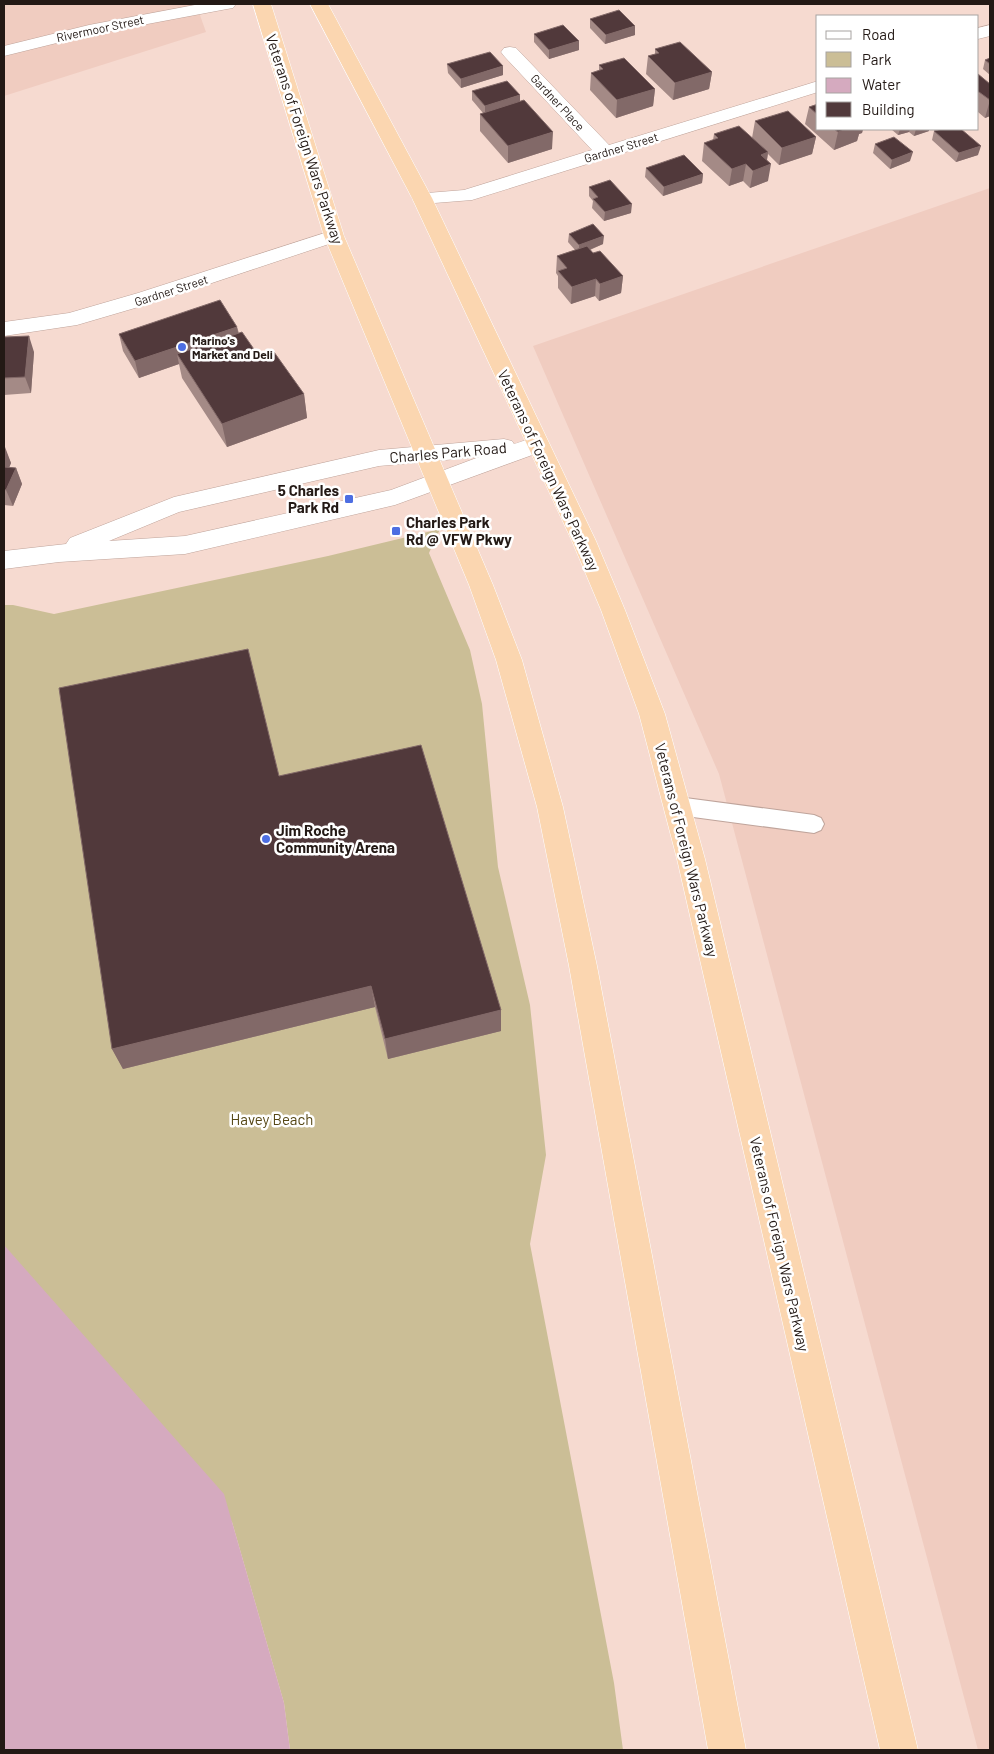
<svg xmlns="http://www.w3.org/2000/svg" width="994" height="1754" viewBox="0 0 994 1754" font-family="Barlow,sans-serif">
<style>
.built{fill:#f0ccc0}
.green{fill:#cbbe96}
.water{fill:#d5aabf}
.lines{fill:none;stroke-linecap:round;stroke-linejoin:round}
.service-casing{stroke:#bfa49b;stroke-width:2}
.minor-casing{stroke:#bfa49b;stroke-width:1}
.trunk-casing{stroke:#fff;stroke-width:1}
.service{fill:#fff;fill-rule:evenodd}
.minor{fill:#fff;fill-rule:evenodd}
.trunk{fill:#fbd6b0;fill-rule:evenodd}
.wall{fill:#a48a86}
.shaded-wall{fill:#826968}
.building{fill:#51393b;stroke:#826968}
.poi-dot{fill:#4d6ee2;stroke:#fff;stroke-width:2}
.labels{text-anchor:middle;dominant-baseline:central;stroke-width:5;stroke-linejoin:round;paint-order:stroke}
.far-street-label{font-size:12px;fill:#231915;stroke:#fff}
.far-poi-label{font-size:12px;font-weight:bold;fill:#231915;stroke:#fff;text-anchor:start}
.street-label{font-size:15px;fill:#231915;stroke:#fff}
.poi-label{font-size:15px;font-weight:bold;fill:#231915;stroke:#fff;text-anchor:start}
.park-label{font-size:15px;fill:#564715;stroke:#fff}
</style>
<rect width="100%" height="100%" fill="#f6dad0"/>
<!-- built -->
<path class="built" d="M4 4H196L206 32 4 96Z
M990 188V1750H978L719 774 533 346Z"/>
<!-- green -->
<path class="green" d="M440 529 429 553 470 650 482 704 498 867 530 1005 546 1155 530 1244 614 1683 623 1750H290L284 1703 232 1522 4 1247V605H13L54 614 328 556Z"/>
<!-- water -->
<path class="water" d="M4 1245 224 1494 284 1703 290 1750H4Z"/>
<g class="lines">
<defs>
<path id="service" d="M678 797 814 815 821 818 824 824 821 830 814 833 678 815 671 812 668 806 671 800Z"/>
<path id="minor" d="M200 4H236L233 8 227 9 89 35 4 56V46L89 25Z
M990 25V36L978 39V28Z
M510 47 516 48 609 145 818 81V92L472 200 422 204 415 202 412 198 415 194 464 190 592 150 504 56 501 52 504 48Z
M334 230 341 232 344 236 341 240 152 303 77 325 4 336V322L69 313 138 293Z
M538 436 546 438 549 444 546 450 395 505 185 554 59 562 4 569V551L66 544 70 538 174 497 379 450 504 439 512 441 514 444ZM479 457 391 490 185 536 109 541 179 512 379 466Z"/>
<path id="trunk" d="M253 4H271L344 236 493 585 522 660 563 807 597 966 746 1750H708L569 966 537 807 496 660 469 585 324 236Z
M310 4H328L432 198 596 541 625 610 665 714 705 859 918 1750H880L677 859 639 714 601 610 572 541 412 198Z"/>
</defs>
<!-- service casing -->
<use href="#service" class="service-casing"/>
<!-- minor casing -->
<use href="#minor" class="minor-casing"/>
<!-- trunk casing -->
<use href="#trunk" class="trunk-casing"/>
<!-- service -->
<use href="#service" class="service"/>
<!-- minor -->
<use href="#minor" class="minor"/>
<!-- trunk -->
<use href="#trunk" class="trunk"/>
</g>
<!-- wall -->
<path class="wall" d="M590 19 635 35 605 44 590 28Z
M534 34 579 41V50L549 59 534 42Z
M655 49 712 72 709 89 673 100 646 74 648 56 655 54Z
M990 58V75L983 69 985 60Z
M447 64 503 75 461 88 448 73Z
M599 65 655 89 653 106 616 118 590 90 591 73 599 71Z
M978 74 990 84V116L985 118 978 112Z
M472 91 520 101 552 149 508 163 480 131V114L483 113 472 100Z
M818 104V129H863L862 133 859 134 857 141 834 150 805 124 809 107Z
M755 121 816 137 812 154 779 165 768 154 767 160 768 181 750 188 743 181 729 186 702 161 704 143 713 140 714 134 752 138Z
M891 129H929V131L914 136 909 132 898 135Z
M934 131 978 155 956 162 932 140Z
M875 144 910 161 890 169 873 153Z
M646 168 703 174 702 183 663 196 645 177Z
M589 187 631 213 604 221 592 208 593 201 589 196Z
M569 234 603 244 590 250 593 253 623 276 621 293 599 301 595 296 571 304 558 288V276L556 273 557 256 575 250 568 242Z
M237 327 239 333 258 355 304 394 307 418 227 447 182 378 179 364 139 378 123 351 119 334Z
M4 337 34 352 31 393 4 395Z
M4 447 11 463 9 467 16 468 22 484 13 506 4 505Z
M279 776 501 1010V1031L388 1059 375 1007 123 1069 112 1049Z"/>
<!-- shaded-wall -->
<path class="shaded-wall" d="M635 26V35L605 44 606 35Z
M579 41V50L549 59V50Z
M503 66V75L461 88V79Z
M712 72 709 89 673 100 675 83Z
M655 89 653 106 616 118 617 100Z
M520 95V104L485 115V106Z
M990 100V116L985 118Z
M848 129H863L862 133 859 134 857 141 834 150 838 132Z
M900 129H910L909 132 898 135Z
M916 129H929V131L914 136Z
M553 132 552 149 508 163V146Z
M816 137 812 154 779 165 782 148Z
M981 146 978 155 956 162 959 153Z
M768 152 766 166 771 164 768 181 750 188 753 171 761 155Z
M913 152 910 161 890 169 892 160Z
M746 164 743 181 729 186 732 169Z
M703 174 702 183 663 196 664 187Z
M632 204 631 213 604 221 605 212Z
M604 236 603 244 579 254V245Z
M623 276 621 293 599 301 600 284Z
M596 279 595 296 571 304 572 287Z
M237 327 240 344 177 354 179 364 139 378 135 361Z
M29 336 34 352 31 393 25 377Z
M304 394 307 418 227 447 222 424Z
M5 447 11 463 4 481V449Z
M16 468 22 484 13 506 6 490Z
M371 986 375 1007 123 1069 112 1049Z
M501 1010V1031L388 1059 385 1039Z"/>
<!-- building -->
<path class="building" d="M619 10 635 26 606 35 590 19Z
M563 25 579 41 549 50 534 34Z
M680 42 712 72 675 83 648 56 659 53 655 49Z
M490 52 503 66 461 79 447 64Z
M624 58 655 89 617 100 591 73 603 69 599 65Z
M990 58V64L985 60Z
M978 74 990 84V100L979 92H978Z
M507 81 520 95 485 106 472 91Z
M524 100 553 132 508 146 480 114Z
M818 104V115L809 107Z
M788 111 816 137 782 148 755 121Z
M739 126 768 152 761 155 771 164 753 171 746 164 732 169 704 143 718 138 714 134Z
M834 129H848L838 132Z
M942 129H961L981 146 959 153 934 131Z
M894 137 913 152 892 160 875 144Z
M684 155 703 174 664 187 646 168Z
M610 180 632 204 605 212 593 199 598 197 589 187Z
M593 224 604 236 579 245 569 234Z
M587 246 593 253 600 251 623 276 600 284 596 279 572 287 558 271 567 268 557 256Z
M220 300 237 327 135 361 119 334Z
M242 332 258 355 264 353 266 355 274 352 304 394 222 424 177 354Z
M29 336 25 377 4 378V337Z
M4 467 16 468 6 490 4 489Z
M248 649 279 776 421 745 501 1010 385 1039 371 986 112 1049 59 688Z"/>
<!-- markers -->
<g class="poi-dot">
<circle cx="182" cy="347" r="5"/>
<rect x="344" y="494" width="10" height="10" rx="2.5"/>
<rect x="391" y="526" width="10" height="10" rx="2.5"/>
<circle cx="266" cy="839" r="5"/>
</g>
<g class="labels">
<!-- far-street labels -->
<g class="far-street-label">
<text transform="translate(100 28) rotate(-12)">Rivermoor Street</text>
<text transform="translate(558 102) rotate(47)">Gardner Place</text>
<text transform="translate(621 147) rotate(-17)">Gardner Street</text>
<text transform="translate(171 290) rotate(-18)">Gardner Street</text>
</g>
<!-- far-poi labels -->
<g class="far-poi-label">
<text x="192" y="340">Marino's<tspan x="192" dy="14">Market and Deli</tspan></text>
</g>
<!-- street labels -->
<g class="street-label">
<text transform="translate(305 139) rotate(72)">Veterans of Foreign Wars Parkway</text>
<text transform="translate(448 452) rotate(-5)">Charles Park Road</text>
<text transform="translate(549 470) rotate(65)">Veterans of Foreign Wars Parkway</text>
<text transform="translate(687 850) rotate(76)">Veterans of Foreign Wars Parkway</text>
<text transform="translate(780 1244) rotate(77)">Veterans of Foreign Wars Parkway</text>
</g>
<!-- poi labels -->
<g class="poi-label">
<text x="339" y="490" text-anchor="end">5 Charles<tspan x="339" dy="17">Park Rd</tspan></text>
<text x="406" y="522">Charles Park<tspan x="406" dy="17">Rd @ VFW Pkwy</tspan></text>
<text x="276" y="830">Jim Roche<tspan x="276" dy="17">Community Arena</tspan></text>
</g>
<!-- park labels -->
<g class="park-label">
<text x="272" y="1119">Havey Beach</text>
</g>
</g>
<!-- border -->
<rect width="994" height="1754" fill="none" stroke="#231915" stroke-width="10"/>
<!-- legend -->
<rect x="816" y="15" width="162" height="115" fill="#ffffff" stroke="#a7a3a1"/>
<rect x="826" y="31" width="25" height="8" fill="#ffffff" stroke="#a7a3a1"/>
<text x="862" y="40" font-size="15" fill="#231915">Road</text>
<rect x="826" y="52" width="25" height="15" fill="#cbbe96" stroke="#a7a3a1"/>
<text x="862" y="65" font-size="15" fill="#231915">Park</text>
<rect x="826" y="78" width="25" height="15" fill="#d5aabf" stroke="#a7a3a1"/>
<text x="862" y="90" font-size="15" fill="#231915">Water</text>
<rect x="826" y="102" width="25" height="15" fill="#51393b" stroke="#a7a3a1"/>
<text x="862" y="115" font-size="15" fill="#231915">Building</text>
</svg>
